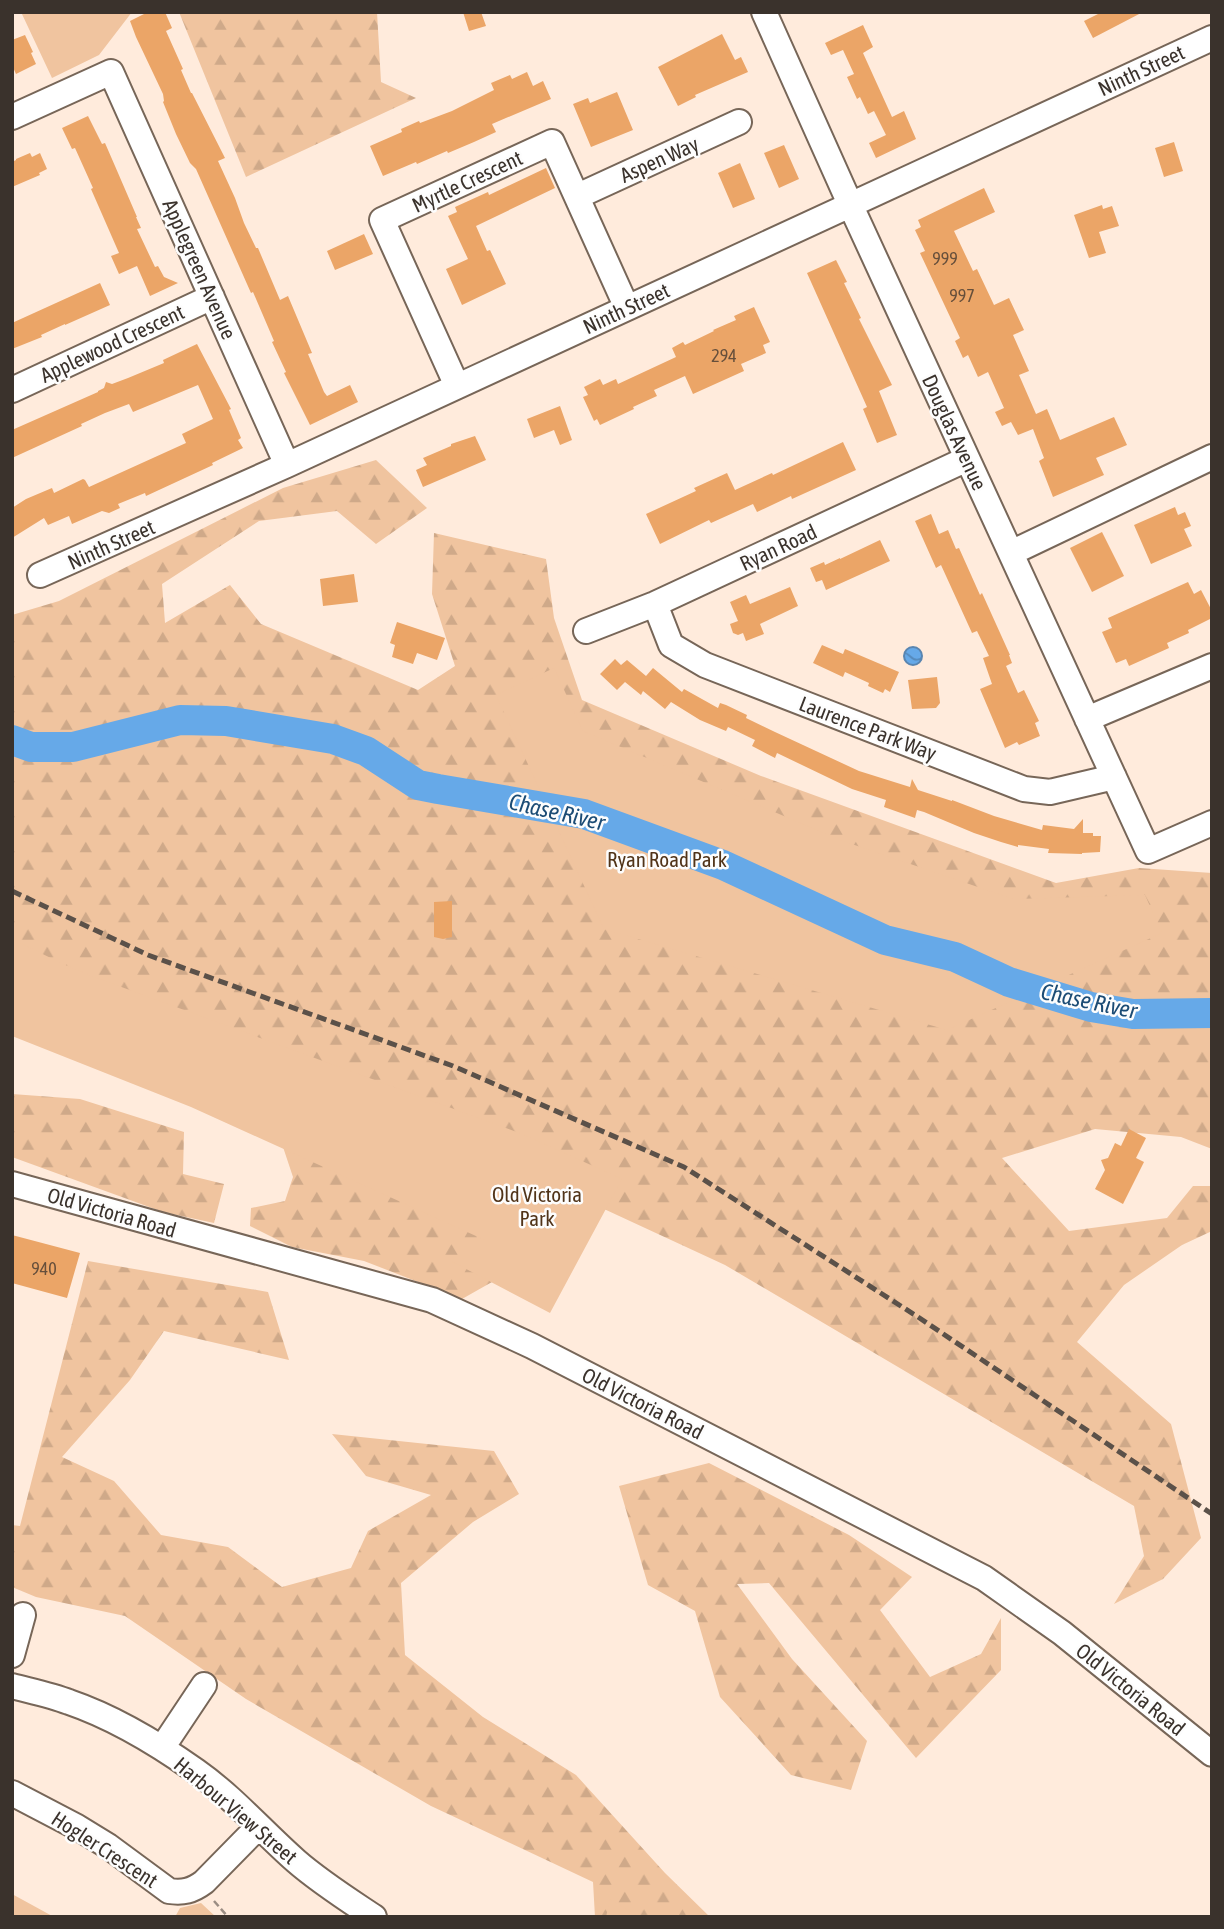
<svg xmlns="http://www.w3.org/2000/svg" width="1224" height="1929" viewBox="0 0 1224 1929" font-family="'Asap Condensed',sans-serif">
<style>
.forest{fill:url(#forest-firs)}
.green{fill:#f0c49f}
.water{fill:url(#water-waves);stroke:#5985b0;stroke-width:2}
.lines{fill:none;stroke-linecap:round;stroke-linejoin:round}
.river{stroke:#66a9e8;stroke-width:30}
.building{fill:#eba567}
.minor-casing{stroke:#776658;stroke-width:28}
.path{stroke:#9b8d83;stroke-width:2.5;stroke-dasharray:7 3.5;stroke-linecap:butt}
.minor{stroke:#fff;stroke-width:24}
.rail{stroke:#5b5149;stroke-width:5;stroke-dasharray:10 5;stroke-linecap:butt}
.labels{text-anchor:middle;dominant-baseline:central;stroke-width:5;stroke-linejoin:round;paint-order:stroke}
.number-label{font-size:18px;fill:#664f3b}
.street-label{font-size:21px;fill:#3a322c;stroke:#fdfdfd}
.park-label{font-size:21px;fill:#513419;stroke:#fdfdfd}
.water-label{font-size:23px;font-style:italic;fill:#1c4c75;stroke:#fdfdfd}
</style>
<defs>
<pattern id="forest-firs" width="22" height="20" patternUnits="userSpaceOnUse" patternTransform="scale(1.75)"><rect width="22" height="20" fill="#f0c49f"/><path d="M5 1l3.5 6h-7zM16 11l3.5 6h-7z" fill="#cfa989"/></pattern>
<pattern id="water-waves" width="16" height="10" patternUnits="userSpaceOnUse" patternTransform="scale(1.75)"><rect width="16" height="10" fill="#66a9e8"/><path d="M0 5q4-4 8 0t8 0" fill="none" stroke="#558abc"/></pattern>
</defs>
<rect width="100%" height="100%" fill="#ffebdc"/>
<!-- forest -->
<path class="forest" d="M179 12H377L381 82 416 98 246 177Z
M376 460 427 508 376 544 337 511 259 521 162 584 165 623 230 585 261 624 418 690 455 666 432 594 434 533 546 559 554 618 582 700 761 776 1056 883 1139 868 1212 873V1149L1181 1137 1095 1129 1002 1158 1069 1231 1167 1218 1193 1186H1212V1231L1182 1245 1124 1285 1077 1342 1171 1424 1201 1538 1163 1579 1114 1604 1144 1556 1134 1506 725 1265 604 1209 492 1282 462 1299 364 1261 292 1247 250 1226 251 1208 285 1201 293 1177 273 1117 12 1016V615L59 601 283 488Z
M12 1094 80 1099 184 1132 183 1174 224 1184 214 1223 163 1212 12 1157Z
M88 1261 268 1292 289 1360 164 1331 130 1380 62 1457 114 1481 161 1535 228 1547 282 1587 351 1568 368 1531 431 1495 366 1476 332 1434 494 1451 519 1494 473 1522 401 1583 405 1655 483 1717 576 1775 665 1873 710 1917H595L593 1882 431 1806 246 1699 125 1616 36 1597 12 1587V1525L20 1526Z
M709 1463 849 1535 912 1577 880 1610 930 1677 981 1654 1001 1618V1670L916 1758 769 1583 737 1584 792 1659 867 1741 851 1790 791 1775 720 1697 695 1611 648 1585 619 1486Z"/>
<!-- green -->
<path class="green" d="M21 12H132L99 55 52 78Z
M554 668 583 731 843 841 1013 899 1145 895 1162 933 947 1030 604 929 496 695Z
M12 939 63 964 97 978 522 1134 622 1179 550 1313 449 1260 487 1241 191 1107 12 1036Z
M12 1894 54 1917H12Z
M610 1899 640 1917H606Z
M201 1903 216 1917H175L180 1908Z"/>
<!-- water -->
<path class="water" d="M904 656a9 9 0 1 1 18 0a9 9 0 1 1-18 0Z"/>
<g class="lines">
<!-- river -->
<path class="river" d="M12 740 31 747H73L180 720 226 721 333 739 366 751 418 785 438 789 584 814 723 865 885 940 955 957 1009 982 1091 1007 1133 1014 1212 1013"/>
</g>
<!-- building -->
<path class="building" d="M148 12H165L172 28 166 31 183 69 181 70 191 93H192L225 158 218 161 235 198 244 223 256 248H258L280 300 288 296 312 353 308 354 324 392 327 396 350 385 358 402 310 425 284 373 286 372 272 342 274 341 253 292 251 293 196 169 190 163 176 134 163 102 164 101 163 94 136 37 130 21Z
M463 12H481L486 26 469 31Z
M1102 12H1143L1093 38 1084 21Z
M863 25 873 47 863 53 892 117 904 111 916 139 876 158 869 143 886 135 874 111 868 114 860 97 857 99 847 77 854 74 843 50 831 55 825 43Z
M722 34 735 60 741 57 748 72 695 95 696 97 678 106 658 67Z
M25 35 33 52 31 53 36 64 16 74 12 65V40Z
M527 72 533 86 543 81 551 99 492 124 496 132 474 142 448 153 447 151 417 164 416 162 383 176 370 146 402 132 401 129 419 121 420 123 452 111 494 90 491 83 510 75 512 79Z
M617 92 633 130 591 147 573 104 588 98 590 103Z
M88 116 102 144 105 143 115 166 137 217H136L141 228 137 229 155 267 158 266 164 277 178 283 150 296 137 266 119 274 111 256 119 253 91 189 93 188 75 148 72 149 62 128Z
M1174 142 1183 171 1164 177 1155 148Z
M784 145 799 179 779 188 764 153Z
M30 153 32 157 40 153 47 169 39 173 40 175 12 187V162L16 160V159Z
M740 163 755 199 733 208 718 173Z
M546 168 555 188 476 226 487 251 490 250 506 284 462 305 446 269 468 259 448 216 457 212 455 207 488 192 489 195Z
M984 188 995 212 954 231 973 271 977 269 994 305 1009 298 1024 330 1013 335 1029 371 1019 375 1036 414 1047 409 1060 440 1114 417 1127 445 1096 458 1104 475 1053 497 1039 461 1044 458 1033 429 1018 435 1011 422 1002 426 995 412 1004 408 988 372 978 377 968 355 963 358 955 341 960 338 920 253 925 251 915 230 921 227 918 220Z
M1102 205 1103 209 1112 206 1119 226 1099 232 1106 253 1089 258 1074 215Z
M364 234 373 254 335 270 327 251Z
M836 260 847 282 844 283 861 318 859 319 892 385 879 391 897 435 877 443 863 409 867 407 807 273Z
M100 283 110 305 65 325V324L41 335 42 337 12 349V323Z
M754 307 770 342 763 345 766 353 741 364 744 371 693 394 685 376 654 390 657 396 633 407 634 409 600 425 597 419 594 421 583 397 588 395 584 387 600 379 603 385 616 379 618 384 676 357 672 348 683 342 685 345 714 331 713 330 736 320 734 316Z
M197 344 231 409 229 410 241 438 238 440 243 448 212 463 213 465 146 496 145 493 118 504 120 508 109 513 102 511 72 524 69 516 48 525 44 518 12 538V508L26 499 52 488 54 493 83 479 85 480 89 487 186 443 182 434 213 419 198 385 133 412 129 404 105 413 81 424 82 426 12 458V430L98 392V391L104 388 106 382 112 384 128 378 164 363 163 360Z
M560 406 572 440 560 445 554 430 534 438 527 419Z
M475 436 486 460 423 487 416 470 427 465 423 458 451 446V444Z
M843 442 856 470 792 499 791 496 757 512 753 504 711 523 709 520 660 544 646 514 696 491 694 488 727 473 735 490 772 473 773 475Z
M1175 507 1178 515 1185 512 1191 526 1184 529 1192 546 1151 564 1134 525Z
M931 514 939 534 948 530 956 549 959 548 980 595 982 593 1010 655H1009L1012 663 1006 666 1018 693 1024 690 1039 721 1035 723 1040 736 1019 745 1017 742 1005 748 980 689 992 684 983 658 989 656 977 631 972 633 941 565 936 568 915 521Z
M1102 532 1124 576 1092 592 1070 548Z
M880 540 890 561 826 590 822 580 816 582 810 568 824 562 825 565 840 558V559Z
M354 574 358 602 323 606 320 579Z
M1188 582 1194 594 1201 590 1212 611V618L1188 630 1189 633 1167 643 1169 648 1129 666 1126 659 1116 663 1102 632 1112 628 1108 618Z
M790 587 798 606 760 624 764 634 746 641 743 633 738 635 733 633 730 624 738 621 730 602 746 595 750 604Z
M397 622 445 638 437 660 417 653 413 664 392 657 395 645 390 643Z
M822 645 843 654 845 649 899 672 890 692 885 689 883 693 868 686 869 683 845 672 843 677 813 663Z
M615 659 621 665 627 660 646 676 653 668 682 692 684 689 718 708 720 703 726 705 747 715 746 718 775 732 859 771 910 787 912 779 918 790 952 801V800L994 816 1042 830 1043 825 1074 829 1083 819V833H1093V836H1101L1100 852 1082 853V854L1048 853 1049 849 1018 845V847L1001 842 974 833 924 812 917 810 915 818 884 807 886 800 852 789 777 753 775 758 752 746 755 740 728 727 726 731 700 720 671 702 665 709 643 691 641 695 625 682 617 690 600 674Z
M937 677 940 703 936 708 912 709 908 680Z
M452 901V937L443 939 434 937V902Z
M1129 1129 1146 1138 1136 1158 1144 1162 1123 1204 1095 1189 1105 1170 1101 1160 1108 1158 1115 1143 1121 1146Z
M12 1235 80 1253 67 1298 12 1283Z"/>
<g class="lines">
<defs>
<path id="minor" d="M764 12 850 204 1148 851 1212 823
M12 117 111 72 287 465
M578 196 739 122
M457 386 382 220 552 142 627 308
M12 390 212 297
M1011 553 1212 457
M40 575 287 465 1212 38
M655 604 671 645 705 665 1024 789 1050 792 1114 777
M586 631 655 604 967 459
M1087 719 1212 666
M12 1184 432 1300 532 1346 984 1578 1062 1633 1212 1754
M12 1655 23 1615
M12 1686C31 1691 51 1695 69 1702 113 1717 158 1744 196 1771 233 1797 262 1831 296 1861 320 1882 347 1899 374 1917
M162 1748 204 1685
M12 1793 77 1827 108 1846 169 1891C183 1893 192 1891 204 1882L259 1826"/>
</defs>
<!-- minor casing -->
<use href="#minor" class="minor-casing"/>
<!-- path -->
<path class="path" d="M214 1901 228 1917"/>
<!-- minor -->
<use href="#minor" class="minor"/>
<!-- rail -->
<path class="rail" d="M12 891 148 955 453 1066 684 1167 918 1317 1212 1514"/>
</g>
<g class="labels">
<!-- number labels -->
<g class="number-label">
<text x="945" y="258">999</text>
<text x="962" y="295">997</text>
<text x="724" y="355">294</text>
<text x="44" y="1268">940</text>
</g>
<!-- street labels -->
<g class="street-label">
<text transform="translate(1141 70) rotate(-25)">Ninth Street</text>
<text transform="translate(659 159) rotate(-24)">Aspen Way</text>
<text transform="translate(467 181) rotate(-25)">Myrtle Crescent</text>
<text transform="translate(200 269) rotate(66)">Applegreen Avenue</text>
<text transform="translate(626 308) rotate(-25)">Ninth Street</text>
<text transform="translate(112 343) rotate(-25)">Applewood Crescent</text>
<text transform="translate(955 432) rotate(65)">Douglas Avenue</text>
<text transform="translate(111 544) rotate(-24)">Ninth Street</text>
<text transform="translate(778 547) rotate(-25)">Ryan Road</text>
<text transform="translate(868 728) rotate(21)">Laurence Park Way</text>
<text transform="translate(112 1212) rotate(16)">Old Victoria Road</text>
<text transform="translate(643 1403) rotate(27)">Old Victoria Road</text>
<text transform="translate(1131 1689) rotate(39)">Old Victoria Road</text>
<text transform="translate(236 1810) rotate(40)">Harbour View Street</text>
<text transform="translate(105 1849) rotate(33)">Hogler Crescent</text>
</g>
<!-- park labels -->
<g class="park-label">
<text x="667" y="859">Ryan Road Park</text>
<text x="537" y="1194">Old Victoria<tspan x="537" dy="24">Park</tspan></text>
</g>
<!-- water labels -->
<g class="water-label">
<text transform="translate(557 812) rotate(13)">Chase River</text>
<text transform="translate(1089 1001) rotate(12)">Chase River</text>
</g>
</g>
<!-- border -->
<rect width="1224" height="1929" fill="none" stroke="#3a322c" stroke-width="28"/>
</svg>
